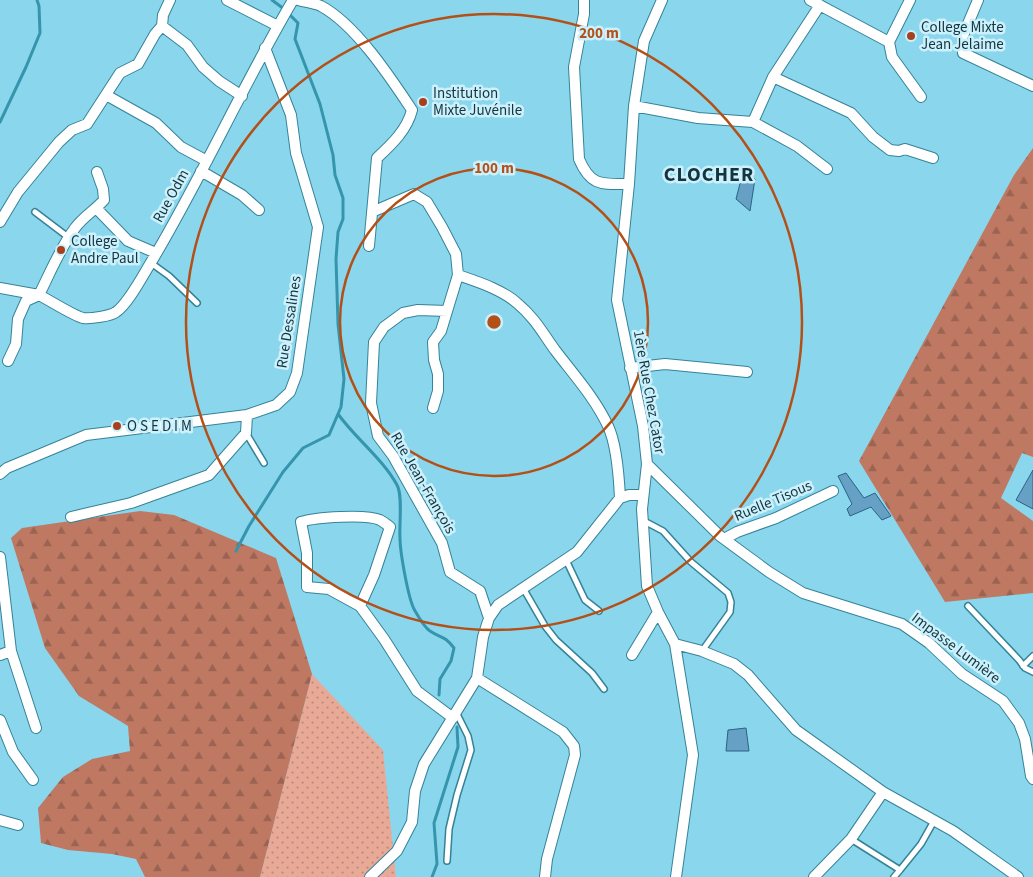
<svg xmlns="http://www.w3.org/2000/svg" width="1033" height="877" viewBox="0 0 1033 877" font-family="'Source Sans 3',sans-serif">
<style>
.grass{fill:url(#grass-dots)}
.forest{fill:url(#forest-firs)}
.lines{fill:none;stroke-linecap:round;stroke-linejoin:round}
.stream{stroke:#3595ad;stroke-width:3}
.building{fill:#66a0c5;stroke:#296385}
.lane-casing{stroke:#358397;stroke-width:8}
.street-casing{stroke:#358397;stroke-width:12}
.lane{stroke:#fff;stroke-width:5}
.street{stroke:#fff;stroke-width:10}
.ring{fill:none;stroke:#b35018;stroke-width:2.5}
.poi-dot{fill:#a7401c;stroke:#ccf1fc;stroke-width:2}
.labels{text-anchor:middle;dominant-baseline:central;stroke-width:5;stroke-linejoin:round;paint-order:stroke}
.poi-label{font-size:15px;fill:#14353e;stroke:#ccf1fc;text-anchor:start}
.street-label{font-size:15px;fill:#14353e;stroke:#ccf1fc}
.district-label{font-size:20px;font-weight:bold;letter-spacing:1px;fill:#14353e;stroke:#ccf1fc}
.centre{fill:#b35018;stroke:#ccf1fc;stroke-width:2.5}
.ring-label{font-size:15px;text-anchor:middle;font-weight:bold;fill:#b35018;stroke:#ccf1fc;stroke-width:5;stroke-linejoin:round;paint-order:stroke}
</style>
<defs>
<pattern id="grass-dots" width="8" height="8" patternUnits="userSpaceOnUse" patternTransform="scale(1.25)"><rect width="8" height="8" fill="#e8aa96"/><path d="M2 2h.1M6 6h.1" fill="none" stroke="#bb8b7c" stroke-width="1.8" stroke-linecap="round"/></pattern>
<pattern id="forest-firs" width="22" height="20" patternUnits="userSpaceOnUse" patternTransform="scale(1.25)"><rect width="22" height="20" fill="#bf7862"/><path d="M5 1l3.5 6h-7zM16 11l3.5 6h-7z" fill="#9a6352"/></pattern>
</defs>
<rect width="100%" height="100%" fill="#8ad6ed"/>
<!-- grass -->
<path class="grass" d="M312 674 383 750 396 877H260Z"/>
<!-- forest -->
<path class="forest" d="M1033 148V457L1022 453 1001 498 1033 521V593L945 602 859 461 1014 175Z
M140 511 174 515 276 558 312 674 260 877H145L136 859 112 854 68 850 41 843 38 808 63 777 92 759 130 751 128 726 79 696 45 648 11 538 22 528Z"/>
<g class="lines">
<!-- stream -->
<path class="stream" d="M272 0 284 9
M0 122 26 67 40 33 39 6 37 0
M338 414C356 439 382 458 397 485 403 495 399 525 400 538 400 552 408 597 414 609 418 616 424 627 430 631 442 639 444 635 454 648L451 661 440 679 439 695
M236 551 249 526 283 472 303 448 329 435 341 407 344 379 338 324 336 259 338 232 343 219V198L335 175 333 155 320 104 295 39 298 23 289 14
M432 877 437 864 434 823 458 747 457 727"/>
</g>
<!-- building -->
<path class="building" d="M743 172 755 179 750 211 736 199Z
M1033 470V509L1016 500Z
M846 473 864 498 875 493 891 516 882 520 871 507 850 516 847 509 852 504 838 476Z
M746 728 749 751H726L728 730Z"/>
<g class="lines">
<defs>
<path id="lane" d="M35 212 68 237
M151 263 169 276 197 303
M246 433 264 463
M644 521 663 531 691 562 728 593 731 602 730 612 702 651
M566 560 585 600 599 611
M523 588 545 626 556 640 592 673 604 689
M968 606 1019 660 1025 668 1033 672
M1023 666 1033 656
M851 839 900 870 894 877
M447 861 449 829 457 795 471 750 468 736 458 716 454 717
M900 870 921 844 934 821"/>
<path id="street" d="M227 0 278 26
M298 0C305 2 314 3 321 6 356 25 390 77 412 110 407 130 392 144 377 158L369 246
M584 0V14L574 67 579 159C591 187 602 184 629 184
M662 0 644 41 634 106 629 184 617 300 643 426 647 464 642 509 647 586 658 612 675 644 693 755 676 877
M810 0 889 42 892 57 921 97
M978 0 962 38 963 53 1033 86
M162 26 163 15 170 0
M889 42 910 0
M773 77 851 113 873 137 890 150 899 151 905 149 933 158
M106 95 156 123 181 147 207 161
M634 106 698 118 753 122 797 146 827 169
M753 122 773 77 820 5
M201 171 242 195 259 210
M97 209 128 241 156 253
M372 212 414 194 427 202 442 227 456 254 458 275 441 331 433 342 434 360 438 374V391L433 408
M0 222 18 192 59 142 72 130 87 124 120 73 138 64 155 34 162 26 187 45 203 67 219 81 242 96
M458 275C478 282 501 289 517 303 535 318 542 332 555 350 574 375 595 398 608 426 617 445 619 477 620 498
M0 288 39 295C50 273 60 248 75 228 83 217 95 210 104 200L103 189 97 172
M447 311 418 310 403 313 384 327 374 342 371 403 378 436 393 456 442 543 450 572 480 591 489 618
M8 361 16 344 18 319 26 301 39 295C49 300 74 316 83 318 90 319 111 316 116 312 129 303 144 273 153 259 203 175 243 85 293 0
M630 368 665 364 747 372
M647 464 720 536 769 572 803 593 902 624 929 643 962 674 1003 701 1019 723 1025 739 1031 776 1033 779
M0 474 7 468 86 435 247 415 276 405 290 392 297 373 318 227 296 153 291 115 265 48
M71 517 131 503 209 475 246 433 247 415
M724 539 737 532 776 518 833 491
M0 557 11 651 36 728
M360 606 374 575 390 527C387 525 384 522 380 520 367 514 315 517 301 522L307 553V587L329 589 360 606 384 639 417 691 453 718
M675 644 702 651 734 664 748 675 796 730 883 792 953 831 1018 877
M0 655 11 651
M632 655 658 612
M477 678 563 732 574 746 575 755 547 859 545 877
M0 720 13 752 33 780
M0 820 18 825
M370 877 397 851 412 822 415 791 424 764 477 678 483 637 489 618 498 605 577 552 620 498 629 495H643
M814 877 851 839 883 792"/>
</defs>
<!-- lane casing -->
<use href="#lane" class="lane-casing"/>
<!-- street casing -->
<use href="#street" class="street-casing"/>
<!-- lane -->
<use href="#lane" class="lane"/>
<!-- street -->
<use href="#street" class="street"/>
</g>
<!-- distance rings -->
<g class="ring">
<circle cx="494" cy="322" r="154"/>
<circle cx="494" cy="322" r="308"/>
</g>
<!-- markers -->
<g class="poi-dot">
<circle cx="911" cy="36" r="5"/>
<circle cx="423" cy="102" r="5"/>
<circle cx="61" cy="250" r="5"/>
<circle cx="117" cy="426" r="5"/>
</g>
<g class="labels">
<!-- poi labels -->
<g class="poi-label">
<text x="921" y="27">College Mixte<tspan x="921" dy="17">Jean Jelaime</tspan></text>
<text x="433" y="93">Institution<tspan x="433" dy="17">Mixte Juvénile</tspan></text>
<text x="71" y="241">College<tspan x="71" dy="17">Andre Paul</tspan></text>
<text x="127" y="426">O S E D I M</text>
</g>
<!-- street labels -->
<g class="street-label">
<text transform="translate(171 196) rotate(-61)">Rue Odm</text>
<text transform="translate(289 322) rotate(-81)">Rue Dessalines</text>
<text transform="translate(649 392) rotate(80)">1ère Rue Chez Cator</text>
<text transform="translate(423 483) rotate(60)">Rue Jean-François</text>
<text transform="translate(773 501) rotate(-23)">Ruelle Tisous</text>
<text transform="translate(956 648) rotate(37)">Impasse Lumière</text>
</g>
<!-- district labels -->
<g class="district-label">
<text x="709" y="175">CLOCHER</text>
</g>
</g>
<circle cx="494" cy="322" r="8" class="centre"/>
<g class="ring-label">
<text x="599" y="38">200 m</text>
<text x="494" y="173">100 m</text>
</g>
</svg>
